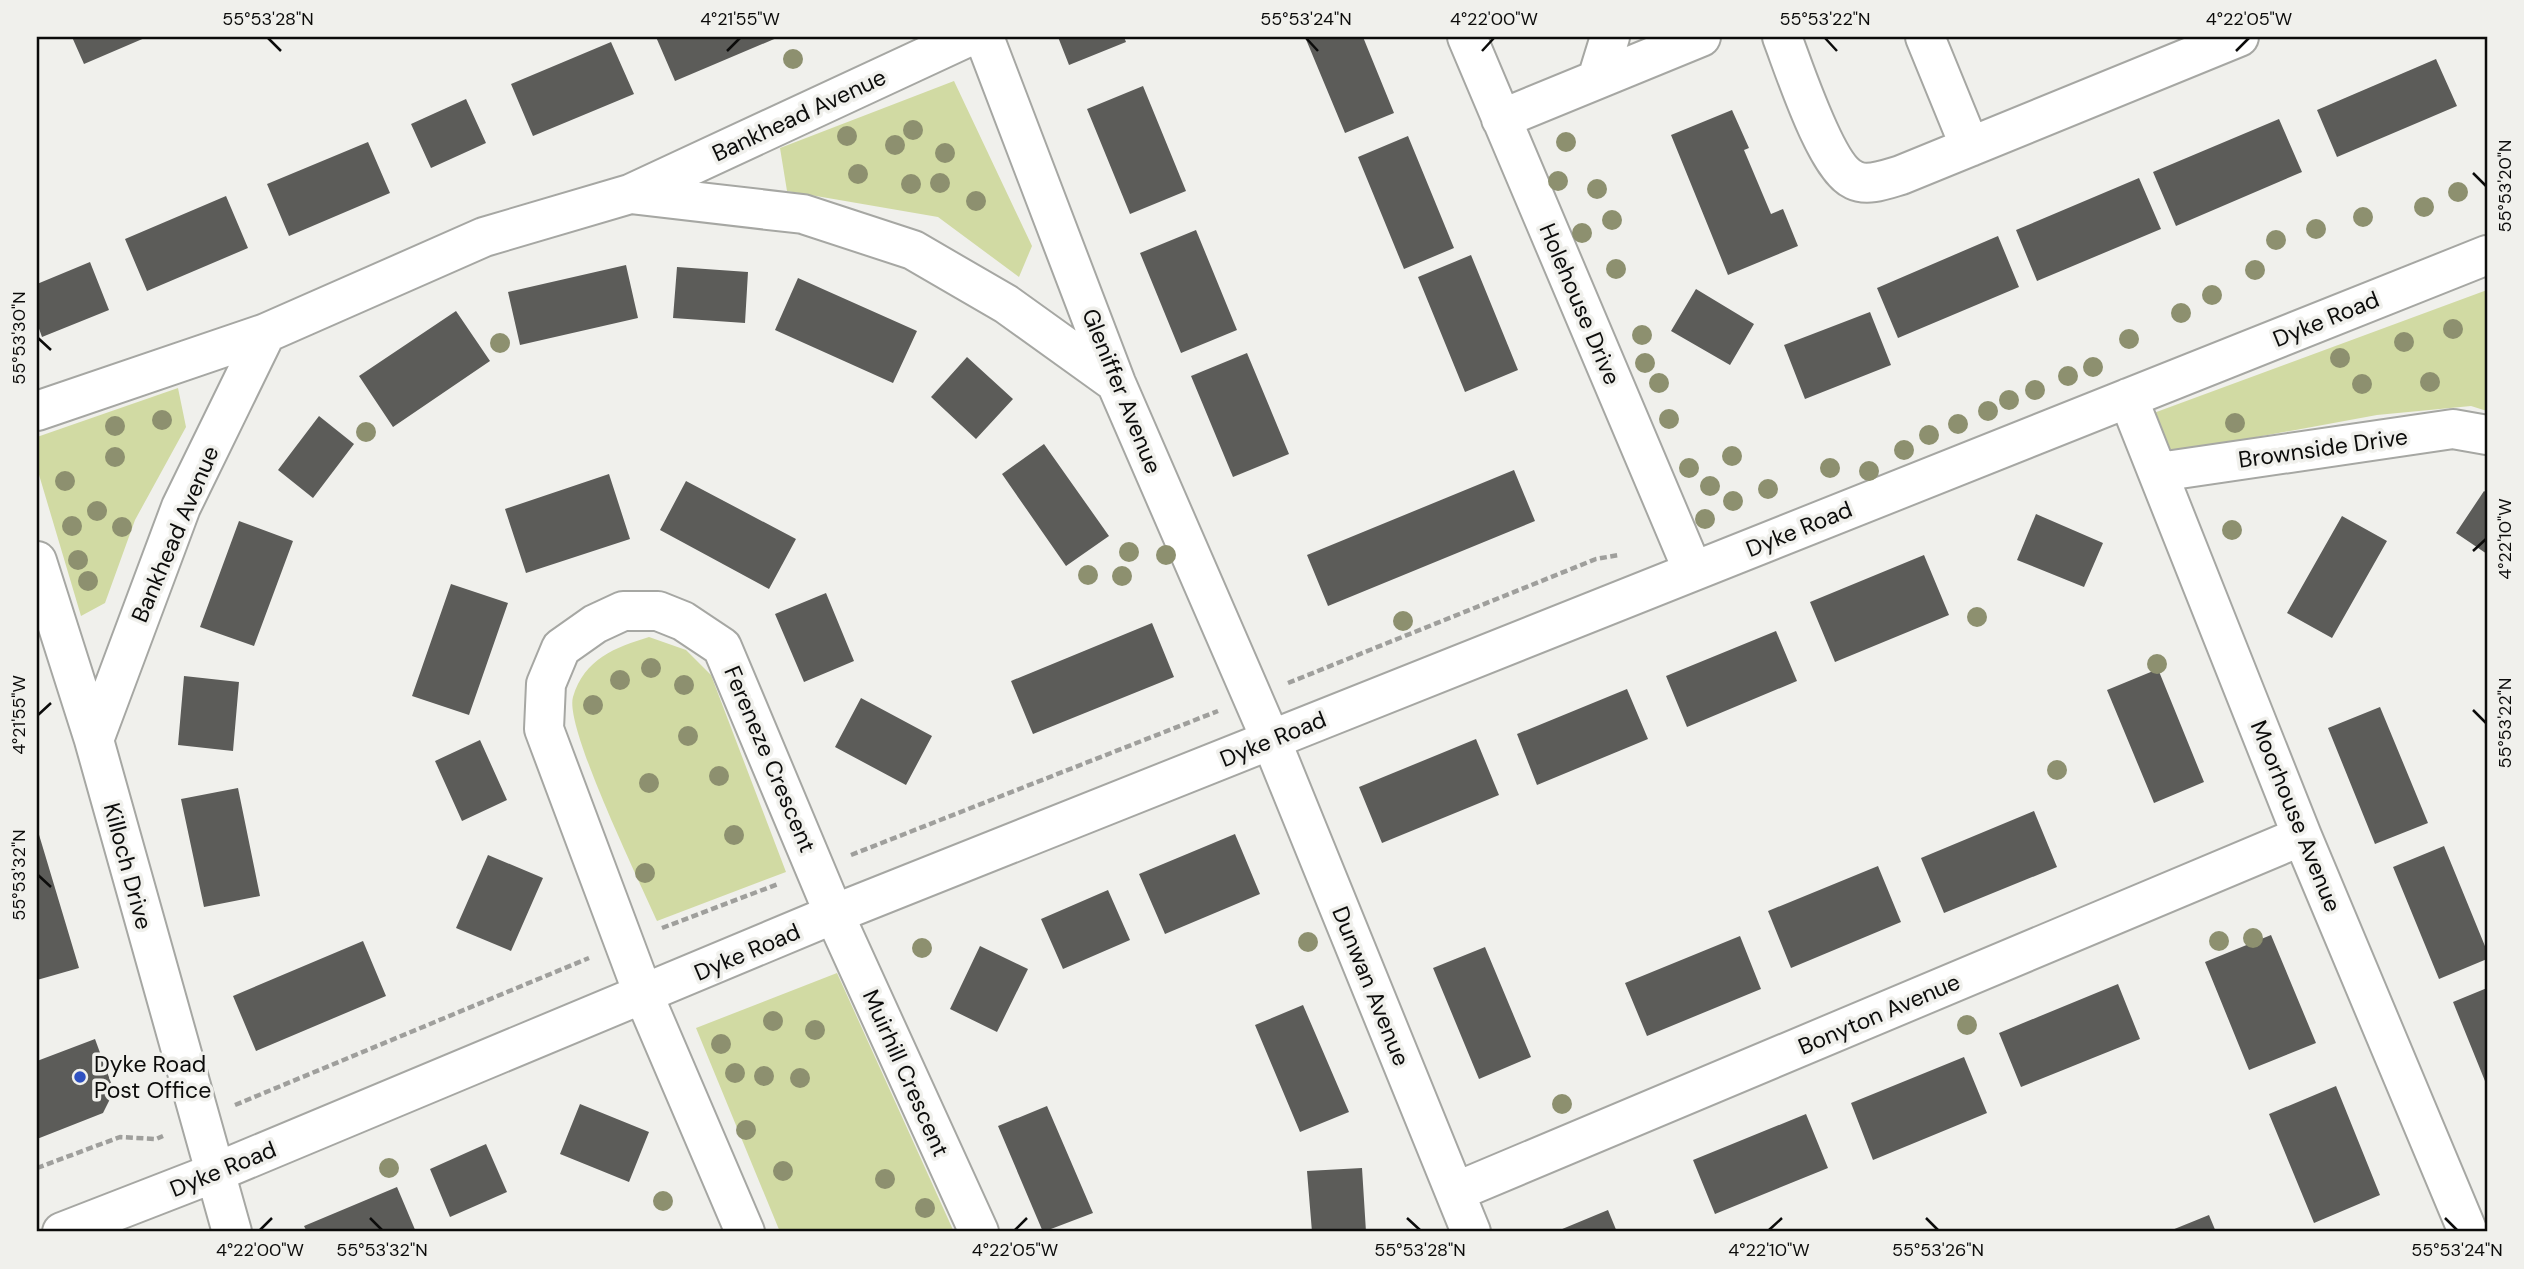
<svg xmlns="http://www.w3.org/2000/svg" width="2524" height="1269" viewBox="0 0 2524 1269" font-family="'DM Sans',sans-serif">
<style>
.green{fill:#d1daa3}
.building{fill:#5c5c59}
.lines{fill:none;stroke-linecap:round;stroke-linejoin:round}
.minor-casing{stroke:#a6a7a3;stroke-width:42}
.path{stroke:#9f9f9c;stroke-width:4.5;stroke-dasharray:7 3.5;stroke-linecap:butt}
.minor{stroke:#fff;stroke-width:38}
.tree{fill:#8d906f}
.ticks{fill:none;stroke:#0c0c0b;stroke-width:2.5}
.poi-dot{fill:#2f51c1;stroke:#f0f0ec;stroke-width:2.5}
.labels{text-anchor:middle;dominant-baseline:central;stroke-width:7;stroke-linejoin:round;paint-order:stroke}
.street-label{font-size:23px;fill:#0c0c0b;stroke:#f0f0ec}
.poi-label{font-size:23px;fill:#0c0c0b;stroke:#f0f0ec;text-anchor:start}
.neatline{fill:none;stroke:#0c0c0b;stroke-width:2.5}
.ticks-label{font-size:18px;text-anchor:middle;fill:#0c0c0b}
</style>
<rect width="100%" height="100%" fill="#f0f0ec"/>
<!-- green -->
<path class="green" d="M954 81 1032 246 1019 277 938 217 787 191 780 148Z
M2487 290V411L2471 406 2377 415 2170 453 2151 414Z
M178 388 186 427 135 520 105 603 81 616 37 468V437Z
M649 637 686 650 711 675 786 872 657 921C641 884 564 727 573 697 584 659 616 647 649 637Z
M837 973 954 1232H780L696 1028Z"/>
<!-- building -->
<path class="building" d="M72 37H147L84 64Z
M656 37H779L675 81Z
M1058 37H1124L1126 42 1069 65Z
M1305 37H1363L1394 113 1345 133Z
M611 42 634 94 533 136 511 84Z
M2436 59 2457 106 2337 157 2317 110Z
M1143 86 1186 191 1130 214 1087 109Z
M466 99 486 143 431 168 411 124Z
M1732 110 1749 148 1744 150 1771 214 1783 209 1798 246 1728 275 1671 135Z
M2279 119 2302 172 2176 226 2153 172Z
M1408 136 1454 248 1404 269 1358 157Z
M368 142 390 193 289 236 267 184Z
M2139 178 2161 229 2037 281 2016 230Z
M226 196 248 248 147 291 125 239Z
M1196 230 1237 330 1181 353 1140 253Z
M1998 236 2019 287 1898 338 1877 288Z
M1471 255 1518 370 1465 392 1418 277Z
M90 262 109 310 42 337 37 323V284Z
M626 265 638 318 520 345 508 292Z
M677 267 748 272 745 323 673 318Z
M798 278 917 331 893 383 775 330Z
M1696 289 1754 324 1730 365 1671 331Z
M456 311 490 361 393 427 359 376Z
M1870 312 1891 365 1805 399 1784 345Z
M1247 353 1289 454 1233 477 1191 376Z
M967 357 1013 399 976 439 931 397Z
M319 416 354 444 313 498 278 470Z
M1044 444 1109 536 1066 566 1002 474Z
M1514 470 1535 521 1328 606 1307 555Z
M609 474 630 539 526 573 505 509Z
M686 481 796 539 769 589 660 530Z
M2484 491 2487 493V554L2456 533Z
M2036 514 2103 543 2084 587 2017 560Z
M2342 516 2387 541 2332 638 2287 613Z
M239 521 293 541 254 646 200 627Z
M1924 555 1949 615 1835 662 1810 602Z
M451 584 508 603 469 715 412 696Z
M826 593 854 661 804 682 775 614Z
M1152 623 1174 677 1033 734 1011 681Z
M1776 631 1797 681 1687 727 1666 676Z
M2158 669 2204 782 2154 803 2107 690Z
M184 676 239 682 233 751 178 745Z
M1627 689 1648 739 1537 785 1517 734Z
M861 698 932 736 906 785 835 747Z
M2380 707 2428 823 2375 844 2328 728Z
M1476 739 1499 795 1382 843 1359 787Z
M480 740 507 800 462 821 435 761Z
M238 788 260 896 204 907 181 799Z
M2034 811 2057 867 1944 913 1921 858Z
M37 828 79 968 37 980Z
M1235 834 1260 894 1165 934 1139 874Z
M2444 846 2487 951V959L2439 979 2393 867Z
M488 855 543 878 511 951 456 928Z
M1878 866 1901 922 1791 968 1768 911Z
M1108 890 1130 940 1063 969 1041 919Z
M2271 935 2316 1043 2249 1070 2205 962Z
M1740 936 1761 989 1647 1036 1625 983Z
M363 941 386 996 256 1051 233 996Z
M980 946 1028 969 997 1032 950 1009Z
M1485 947 1531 1057 1479 1079 1433 968Z
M2118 984 2140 1039 2021 1087 1999 1033Z
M2487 988V1086L2453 1002Z
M1303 1005 1349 1112 1300 1132 1255 1025Z
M95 1039 114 1091 103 1113 37 1139V1061Z
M1964 1057 1987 1113 1873 1160 1851 1103Z
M2336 1086 2380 1195 2314 1223 2269 1114Z
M580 1104 649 1132 629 1182 560 1154Z
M1047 1106 1093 1213 1043 1232 998 1126Z
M1806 1114 1828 1168 1715 1214 1693 1160Z
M486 1144 507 1192 450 1217 430 1169Z
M1362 1168 1366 1232H1312L1307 1171Z
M397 1187 416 1232H307L304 1226Z
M1608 1210 1617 1232H1555Z
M2209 1215 2216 1232H2167Z"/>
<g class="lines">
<defs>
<path id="minor" d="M984 37 1116 383 1271 740 1471 1232
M1467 37 1693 571
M1782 37C1794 68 1826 168 1854 180 1868 187 1887 179 1901 175L2239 37
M1925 37 1970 147
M1597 79 1610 37
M1501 119 1701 37
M630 194 968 37
M2128 398 2302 836 2468 1232
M37 411 266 333
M2159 472 2453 429 2487 435
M37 561 94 740 232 1232
M94 740 181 507 266 333 484 237 630 194 803 214 913 250 1006 304 1116 383
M1455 1192 2302 836
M62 1232 214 1173 834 914 2487 255
M745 1232 644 996 544 729 546 684 561 648 595 624 623 611H658L683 621 722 647 834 914 979 1232"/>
</defs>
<!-- minor casing -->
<use href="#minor" class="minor-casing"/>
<!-- path -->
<path class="path" d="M1288 683 1596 559 1619 555
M851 855 1218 711
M662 928 778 884
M235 1105 589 958
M37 1168 120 1137 156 1139 163 1136"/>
<!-- minor -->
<use href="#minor" class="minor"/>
</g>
<!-- trees -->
<g class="tree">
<circle cx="793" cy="59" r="10"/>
<circle cx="913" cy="130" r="10"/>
<circle cx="847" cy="136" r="10"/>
<circle cx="1566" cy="142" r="10"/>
<circle cx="895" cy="145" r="10"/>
<circle cx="945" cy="153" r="10"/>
<circle cx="858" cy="174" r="10"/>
<circle cx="1558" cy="181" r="10"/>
<circle cx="940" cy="183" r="10"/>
<circle cx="911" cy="184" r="10"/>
<circle cx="1597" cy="189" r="10"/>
<circle cx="2458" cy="192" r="10"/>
<circle cx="976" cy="201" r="10"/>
<circle cx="2424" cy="207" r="10"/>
<circle cx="2363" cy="217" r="10"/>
<circle cx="1612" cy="220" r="10"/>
<circle cx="2316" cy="229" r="10"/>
<circle cx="1582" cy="233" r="10"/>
<circle cx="2276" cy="240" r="10"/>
<circle cx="1616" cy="269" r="10"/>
<circle cx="2255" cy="270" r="10"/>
<circle cx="2212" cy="295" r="10"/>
<circle cx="2181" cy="313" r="10"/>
<circle cx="2453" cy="329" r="10"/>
<circle cx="1642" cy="335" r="10"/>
<circle cx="2129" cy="339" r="10"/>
<circle cx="2404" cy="342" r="10"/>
<circle cx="500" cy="343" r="10"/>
<circle cx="2340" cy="358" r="10"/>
<circle cx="1645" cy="363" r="10"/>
<circle cx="2093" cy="367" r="10"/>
<circle cx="2068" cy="376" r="10"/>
<circle cx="2430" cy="382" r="10"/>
<circle cx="1659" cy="383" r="10"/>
<circle cx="2362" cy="384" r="10"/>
<circle cx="2035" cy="390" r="10"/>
<circle cx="2009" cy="400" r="10"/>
<circle cx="1988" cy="411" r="10"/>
<circle cx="1669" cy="419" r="10"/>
<circle cx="162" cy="420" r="10"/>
<circle cx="2235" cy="423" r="10"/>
<circle cx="1958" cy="424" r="10"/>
<circle cx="115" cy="426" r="10"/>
<circle cx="366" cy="432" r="10"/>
<circle cx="1929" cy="435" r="10"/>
<circle cx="1904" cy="450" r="10"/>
<circle cx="1732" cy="456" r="10"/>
<circle cx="115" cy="457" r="10"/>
<circle cx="1689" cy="468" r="10"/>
<circle cx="1830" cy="468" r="10"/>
<circle cx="1869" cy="471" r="10"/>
<circle cx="65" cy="481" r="10"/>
<circle cx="1710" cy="486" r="10"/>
<circle cx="1768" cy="489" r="10"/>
<circle cx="1733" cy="501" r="10"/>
<circle cx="97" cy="511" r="10"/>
<circle cx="1705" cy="519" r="10"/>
<circle cx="72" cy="526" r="10"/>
<circle cx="122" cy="527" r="10"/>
<circle cx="2232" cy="530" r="10"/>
<circle cx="1129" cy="552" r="10"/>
<circle cx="1166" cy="555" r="10"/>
<circle cx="78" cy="560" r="10"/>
<circle cx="1088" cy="575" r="10"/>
<circle cx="1122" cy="576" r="10"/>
<circle cx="88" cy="581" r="10"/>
<circle cx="1977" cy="617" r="10"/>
<circle cx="1403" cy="621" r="10"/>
<circle cx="2157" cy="664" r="10"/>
<circle cx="651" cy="668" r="10"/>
<circle cx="620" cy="680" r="10"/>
<circle cx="684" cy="685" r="10"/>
<circle cx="593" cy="705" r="10"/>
<circle cx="688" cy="736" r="10"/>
<circle cx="2057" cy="770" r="10"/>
<circle cx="719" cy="776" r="10"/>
<circle cx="649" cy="783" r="10"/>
<circle cx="734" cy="835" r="10"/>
<circle cx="645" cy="873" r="10"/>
<circle cx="2253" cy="938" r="10"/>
<circle cx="2219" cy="941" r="10"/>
<circle cx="1308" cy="942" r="10"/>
<circle cx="922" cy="948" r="10"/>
<circle cx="773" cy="1021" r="10"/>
<circle cx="1967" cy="1025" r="10"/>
<circle cx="815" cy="1030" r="10"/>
<circle cx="721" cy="1044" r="10"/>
<circle cx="735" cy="1073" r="10"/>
<circle cx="764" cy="1076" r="10"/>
<circle cx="800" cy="1078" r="10"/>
<circle cx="1562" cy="1104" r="10"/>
<circle cx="746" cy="1130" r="10"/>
<circle cx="389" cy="1168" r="10"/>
<circle cx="783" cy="1171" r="10"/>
<circle cx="885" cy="1179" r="10"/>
<circle cx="663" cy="1201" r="10"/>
<circle cx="925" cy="1208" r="10"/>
</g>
<!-- ticks -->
<path class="ticks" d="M268 38 281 51M1306 38 1318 51M1825 38 1837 51M727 51 740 38M1482 51 1494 38M2236 51 2249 38M2473 173 2486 186M38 338 51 350M2473 551 2486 539M2473 710 2486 723M38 715 51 703M38 875 51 887M370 1218 382 1230M1407 1218 1420 1230M1926 1218 1938 1230M2445 1218 2457 1230M260 1230 272 1218M1015 1230 1027 1218M1769 1230 1782 1218"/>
<!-- markers -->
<circle class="poi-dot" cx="80" cy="1077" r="7"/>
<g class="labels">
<!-- street labels -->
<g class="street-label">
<text transform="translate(799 115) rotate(-25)">Bankhead Avenue</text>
<text transform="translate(1580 304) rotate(67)">Holehouse Drive</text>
<text transform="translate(2326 319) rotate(-22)">Dyke Road</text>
<text transform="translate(1122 391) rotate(68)">Gleniffer Avenue</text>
<text transform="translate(2323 448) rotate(-8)">Brownside Drive</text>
<text transform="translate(1799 529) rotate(-22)">Dyke Road</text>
<text transform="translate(175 534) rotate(-67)">Bankhead Avenue</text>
<text transform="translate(1273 739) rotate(-22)">Dyke Road</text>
<text transform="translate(770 759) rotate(67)">Fereneze Crescent</text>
<text transform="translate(2296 816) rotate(68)">Moorhouse Avenue</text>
<text transform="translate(128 866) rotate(75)">Killoch Drive</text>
<text transform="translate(747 952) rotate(-23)">Dyke Road</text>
<text transform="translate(1371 986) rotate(68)">Dunwan Avenue</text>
<text transform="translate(1879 1014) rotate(-23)">Bonyton Avenue</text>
<text transform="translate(906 1073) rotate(66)">Muirhill Crescent</text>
<text transform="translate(223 1169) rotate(-22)">Dyke Road</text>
</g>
<!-- poi labels -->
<g class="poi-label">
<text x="94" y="1064">Dyke Road<tspan x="94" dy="26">Post Office</tspan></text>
</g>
</g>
<!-- border -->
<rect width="2524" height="1269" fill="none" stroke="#f0f0ec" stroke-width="77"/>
<rect x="38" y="38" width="2448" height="1192" class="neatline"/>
<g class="ticks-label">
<text x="268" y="25">55°53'28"N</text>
<text x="740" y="25">4°21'55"W</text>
<text x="1306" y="25">55°53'24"N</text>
<text x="1494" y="25">4°22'00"W</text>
<text x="1825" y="25">55°53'22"N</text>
<text x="2249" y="25">4°22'05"W</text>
<text transform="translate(2505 186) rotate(-90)" y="6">55°53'20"N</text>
<text transform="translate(19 338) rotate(-90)" y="6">55°53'30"N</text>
<text transform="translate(2505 539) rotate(-90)" y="6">4°22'10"W</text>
<text transform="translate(19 715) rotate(-90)" y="6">4°21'55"W</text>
<text transform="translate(2505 723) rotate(-90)" y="6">55°53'22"N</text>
<text transform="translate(19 875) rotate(-90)" y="6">55°53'32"N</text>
<text x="260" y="1256">4°22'00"W</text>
<text x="382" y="1256">55°53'32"N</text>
<text x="1015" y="1256">4°22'05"W</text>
<text x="1420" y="1256">55°53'28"N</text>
<text x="1769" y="1256">4°22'10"W</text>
<text x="1938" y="1256">55°53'26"N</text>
<text x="2457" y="1256">55°53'24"N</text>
</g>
</svg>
